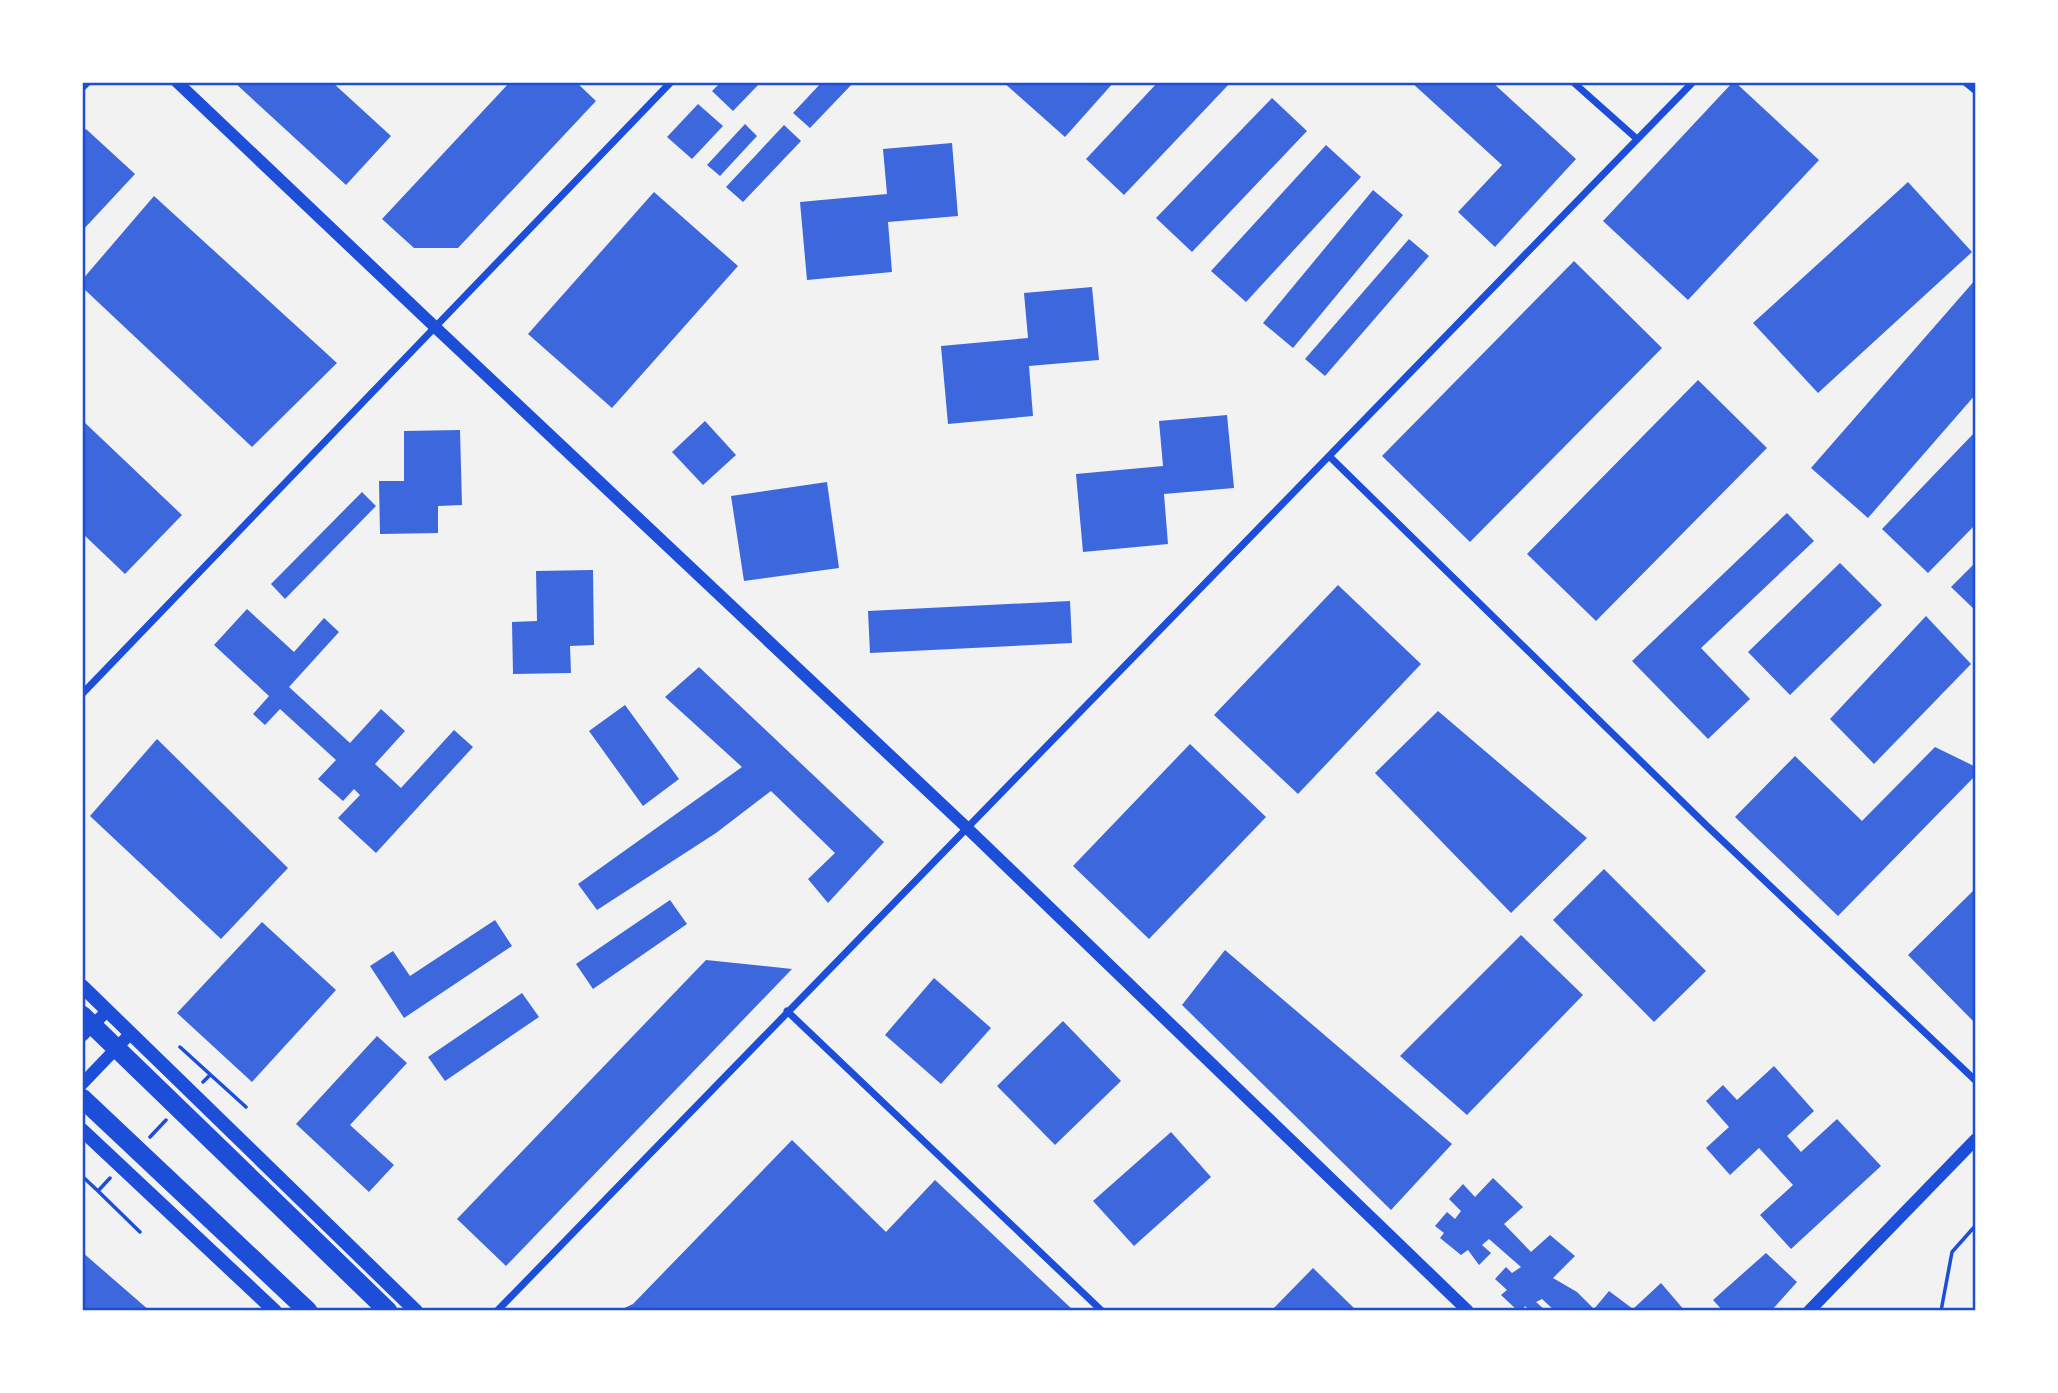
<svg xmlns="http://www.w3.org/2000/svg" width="2058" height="1393" viewBox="0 0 2058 1393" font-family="Karla,sans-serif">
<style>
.building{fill:#3d67dc}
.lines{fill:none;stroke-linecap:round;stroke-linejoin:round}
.path{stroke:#1d4ed8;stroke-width:3.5}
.minor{stroke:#1d4ed8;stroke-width:7}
.tertiary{stroke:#1d4ed8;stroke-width:12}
.secondary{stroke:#1d4ed8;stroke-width:14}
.trunk{stroke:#1d4ed8;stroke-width:19}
.neatline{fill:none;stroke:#1d4ed8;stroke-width:2.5}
</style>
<rect width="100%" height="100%" fill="#f2f2f2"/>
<!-- building -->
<path class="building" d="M234 82H332L391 136 346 185Z
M510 82H576L596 101 458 248H414L382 219Z
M721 82H761L733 111 712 91Z
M822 82H854L810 128 793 113Z
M1003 82H1114L1065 137Z
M1158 82H1231L1124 195 1086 159Z
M1411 82H1492L1576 159 1495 247 1458 212 1502 165Z
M1733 82H1735L1819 160 1688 300 1603 221Z
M1272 98 1307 131 1192 252 1156 218Z
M698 104 723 126 692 159 667 137Z
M745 124 757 136 720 176 707 165Z
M784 125 801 141 743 202 726 187Z
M86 129 135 174 82 231V133Z
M952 143 958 216 888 222 892 272 807 280 800 202 887 194 883 149Z
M1326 145 1361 177 1246 302 1211 271Z
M1908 182 1972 252 1818 393 1753 323Z
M1373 190 1403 215 1293 348 1263 323Z
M654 192 738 266 612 408 528 334Z
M154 196 337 363 252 447 82 287V280Z
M1409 239 1429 256 1325 376 1305 359Z
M1574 261 1662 348 1470 542 1382 456Z
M1976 279V394L1868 518 1811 468Z
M1092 287 1099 360 1029 366 1033 416 948 424 941 346 1028 338 1024 293Z
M1698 380 1767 448 1596 621 1527 554Z
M1227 415 1234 488 1164 494 1168 544 1083 552 1076 474 1163 466 1159 421Z
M82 420 182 515 125 574 82 533Z
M705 421 736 455 703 485 672 452Z
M460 430 462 505 438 506V533L380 534 379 481H404V431Z
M1976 431V524L1928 573 1882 529Z
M827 482 839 568 744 581 731 496Z
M362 492 376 506 285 599 271 584Z
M1787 513 1814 541 1701 648 1750 699 1708 739 1632 661Z
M1976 562V611L1951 587Z
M1840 563 1882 605 1790 695 1748 652Z
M593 570 594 645 570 646 571 673 513 674 512 622 537 621 536 571Z
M1338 585 1421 664 1298 794 1214 715Z
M1070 601 1072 643 870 653 868 611Z
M247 609 294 652 324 618 339 632 289 687 350 743 381 709 405 731 375 764 401 788 454 730 473 747 376 853 338 818 360 795 354 789 343 801 318 779 336 760 280 709 265 725 253 714 269 696 214 645Z
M1926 616 1971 664 1874 764 1830 719Z
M699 667 884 842 828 903 808 879 835 853 771 791 716 833 597 910 578 884 742 767 665 697Z
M625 705 679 779 643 806 589 731Z
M1438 711 1587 838 1511 913 1375 773Z
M157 739 288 868 221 939 90 816Z
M1190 744 1266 817 1149 939 1073 866Z
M1935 747 1976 767V775L1838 916 1735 817 1795 756 1862 821Z
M1604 869 1706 971 1654 1022 1553 920Z
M1976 888V1024L1908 955Z
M670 900 687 924 593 989 576 964Z
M495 920 512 946 404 1018 370 966 393 951 410 976Z
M262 922 336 990 252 1082 177 1013Z
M1521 935 1583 995 1467 1115 1400 1056Z
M1225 950 1452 1144 1391 1210 1182 1005Z
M706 960 792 969 506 1266 457 1219Z
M934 978 991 1028 941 1084 885 1035Z
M522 993 539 1017 445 1081 428 1057Z
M1063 1021 1121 1081 1055 1145 997 1086Z
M377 1036 407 1063 350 1125 394 1165 369 1192 296 1124Z
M1774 1066 1814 1111 1787 1136 1801 1152 1837 1119 1881 1166 1791 1249 1760 1215 1793 1185 1759 1148 1730 1175 1706 1148 1729 1127 1706 1101 1723 1085 1737 1100Z
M1171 1132 1211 1177 1134 1246 1093 1201Z
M792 1140 886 1232 935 1180 1074 1311H618L633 1304Z
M1493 1178 1523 1207 1504 1224 1531 1252 1550 1235 1575 1256 1553 1278 1577 1292 1594 1309 1609 1291 1633 1309 1661 1283 1685 1311H1555L1542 1299 1536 1302 1546 1311H1530L1525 1306 1522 1311H1518L1501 1295 1507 1290 1495 1279 1506 1267 1512 1273 1521 1267 1489 1239 1482 1245 1491 1253 1479 1265 1468 1250 1461 1255 1440 1238 1444 1233 1435 1226 1447 1212 1455 1219 1461 1211 1449 1199 1463 1184 1475 1197Z
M82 1252 150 1311H82Z
M1766 1253 1797 1282 1771 1311H1723L1713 1300Z
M1313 1268 1357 1311H1271Z"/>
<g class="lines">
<!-- path -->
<path class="path" d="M180 1047 246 1107
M203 1082 210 1075
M150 1137 166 1120
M82 1176 98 1191 110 1178
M98 1191 140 1232
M1941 1311 1952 1252 1976 1225"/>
<!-- minor -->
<path class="minor" d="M1573 82 1637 139
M1965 82 1976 91
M82 88 88 82
M1329 456 1707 826 1976 1081
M82 694 671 82
M787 1011 1102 1311
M497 1311 1693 82"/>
<!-- tertiary -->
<path class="tertiary" d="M177 82 435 327 966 827 1468 1311
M82 1036 107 1011
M82 1084 130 1034
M1809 1311 1976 1139"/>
<!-- secondary -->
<path class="secondary" d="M82 986 416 1311
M82 1130 275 1311"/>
<!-- trunk -->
<path class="trunk" d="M82 1015 388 1311
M82 1098 308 1311"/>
</g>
<!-- border -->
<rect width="2058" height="1393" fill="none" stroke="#ffffff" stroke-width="168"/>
<rect x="84" y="84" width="1890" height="1225" class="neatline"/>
</svg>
